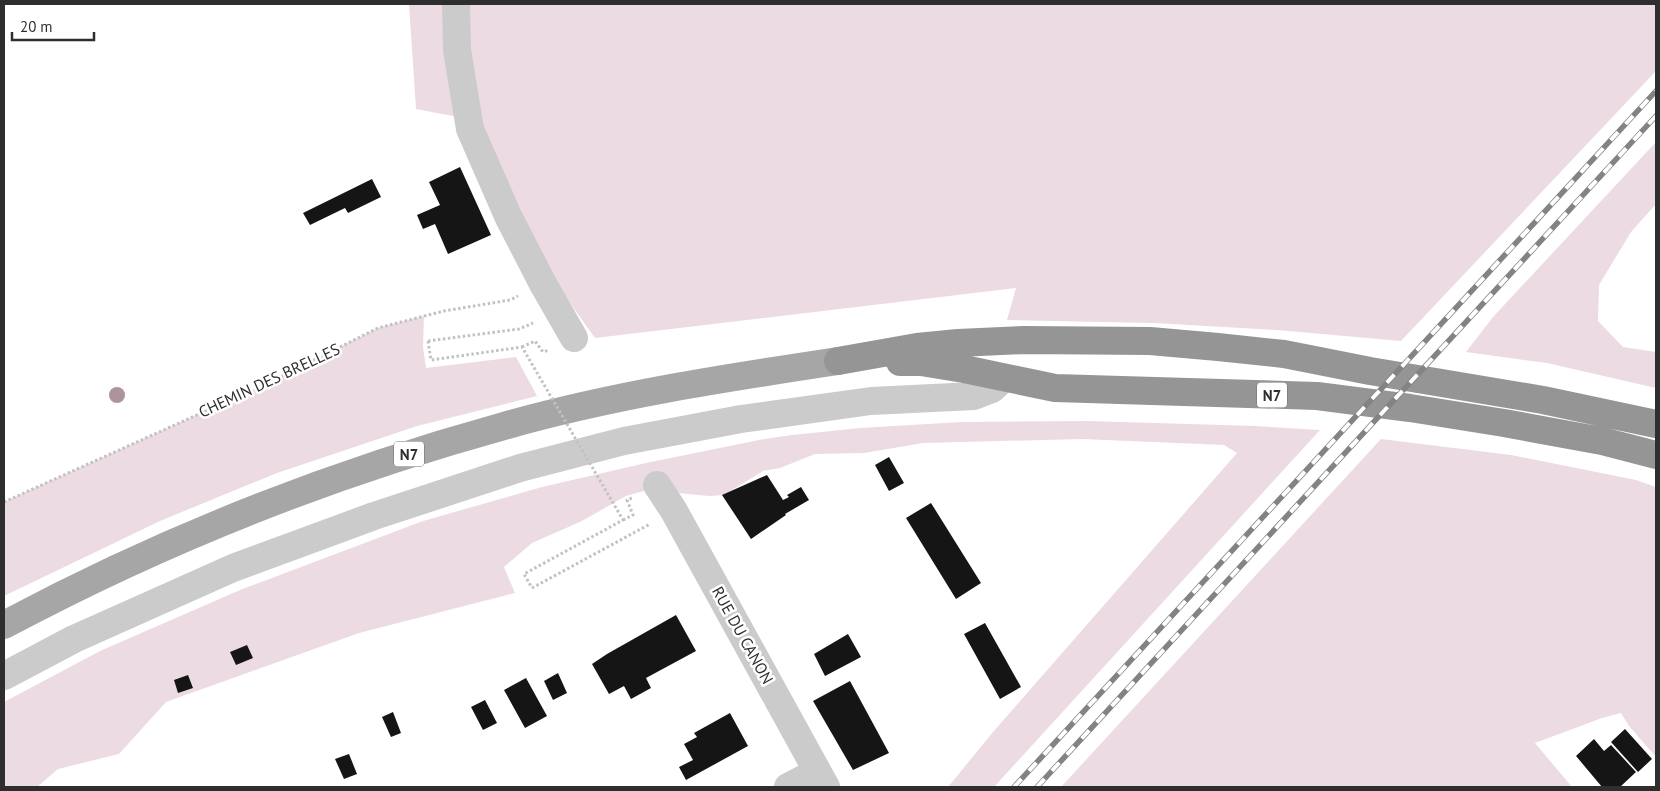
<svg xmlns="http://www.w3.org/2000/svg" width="1660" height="791" viewBox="0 0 1660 791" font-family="'PT Sans',sans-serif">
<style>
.green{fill:#ecdbe3}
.building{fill:#151515}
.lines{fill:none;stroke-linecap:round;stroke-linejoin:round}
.path{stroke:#c2c2c2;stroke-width:3;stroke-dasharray:2.5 2.5;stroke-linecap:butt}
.minor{stroke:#cbcbcb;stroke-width:28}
.major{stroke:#a6a6a6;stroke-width:28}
.highway{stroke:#959595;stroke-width:28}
.rail-casing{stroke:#838383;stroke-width:5.5}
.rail{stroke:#fff;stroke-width:4;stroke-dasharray:11;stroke-linecap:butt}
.path-bridge{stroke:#c2c2c2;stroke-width:3;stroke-dasharray:2.5 2.5;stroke-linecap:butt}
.tree{fill:#ad939e}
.labels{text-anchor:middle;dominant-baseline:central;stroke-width:5;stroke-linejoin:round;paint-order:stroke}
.shield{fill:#fff;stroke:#6d6d6d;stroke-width:1}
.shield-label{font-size:15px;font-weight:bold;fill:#2e2e2e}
.street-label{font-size:16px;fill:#2e2e2e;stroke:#fff}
</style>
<rect width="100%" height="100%" fill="#fff"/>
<!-- green -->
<path class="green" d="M409 4H1656V71L1401 341 1277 330 1154 323 1007 320 1016 288 595 338 508 216 469 119 416 109Z
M1656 142V204L1631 232 1599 285 1598 321 1623 347 1656 352V388L1547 363 1466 352 1493 317Z
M424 316 423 347 426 368 516 357 537 396 417 426 277 473 160 521 4 596V502L270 382 378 328Z
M1088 421 1256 426 1320 430 994 787H948L993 732 1237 453 1224 445 1082 439 923 443 864 453 815 454 780 468 763 471 724 495 709 496 647 490 626 496 582 521 532 543 504 567 515 593 359 633 166 702 119 754 58 769 37 787H4V702L100 651 240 590 423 521 542 487 646 463 764 439 792 435 860 428 962 422Z
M1381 439 1511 455 1636 480 1656 487V757L1629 726 1621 713 1602 718 1535 743 1572 787H1061Z"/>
<!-- building -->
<path class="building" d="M460 167 491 235 448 254 435 224 423 229 417 215 440 205 429 182Z
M372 179 381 197 348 213 345 208 310 225 303 213Z
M889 457 904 483 889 491 875 465Z
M767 475 783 500 789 497 787 495 801 487 809 500 785 514 786 515 751 539 722 495Z
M931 503 981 583 956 599 906 518Z
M676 615 696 651 646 678 651 688 631 699 624 686 609 694 592 664 607 654Z
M985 623 1021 687 1000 699 964 634Z
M848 634 861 657 825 676 814 654Z
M247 645 253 658 236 665 230 652Z
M558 673 567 693 553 700 544 681Z
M188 675 193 688 178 693 174 680Z
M526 678 547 716 525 728 504 690Z
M850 681 889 753 853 770 813 701Z
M485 700 497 723 483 730 471 707Z
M393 712 401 733 391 737 382 717Z
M730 713 748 746 686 780 679 767 693 760 684 744 697 737 694 733Z
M1625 729 1652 759 1638 772 1611 742Z
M1594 739 1604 751 1611 745 1636 772 1620 787H1602L1576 756Z
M349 754 357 774 344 779 335 759Z"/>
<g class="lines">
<!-- path -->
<path class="path" d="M428 341 519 329 533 323
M522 347 535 341 543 352 549 350
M4 502 270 382 378 328 444 311 510 300 518 296
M623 520 633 515 627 500 632 498
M532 588 650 524"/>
<!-- minor -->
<path class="minor" d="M456 4 457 50 470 129 508 216 543 284 574 338
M657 485 674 511 826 787
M4 676 74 639 233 568 374 516 520 468 624 441 741 419 871 401 974 396 992 389 1004 378
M788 787 817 772"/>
<!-- major -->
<path class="major" d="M4 625C163 540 330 474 504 426 613 395 726 378 838 361"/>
<!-- highway -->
<path class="highway" d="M838 361 917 347 958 343 1024 340 1150 341 1218 347 1284 354 1370 371 1543 400 1656 424
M900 362H921L964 369 1055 388 1317 396 1410 408 1504 423 1602 441 1656 455"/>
<defs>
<path id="rail" d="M1014 787 1656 91
M1037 787 1656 116"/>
</defs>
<!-- rail casing -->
<use href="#rail" class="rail-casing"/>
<!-- rail -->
<use href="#rail" class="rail"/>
<!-- path-bridge -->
<path class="path-bridge" d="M428 341 431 360 522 347 623 520 524 574 532 588"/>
</g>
<!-- trees -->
<circle class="tree" cx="117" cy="395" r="8"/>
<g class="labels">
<!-- shield labels -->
<g class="shield">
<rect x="1257" y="382.5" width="30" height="25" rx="4"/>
<rect x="394" y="441.5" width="30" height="25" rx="4"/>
</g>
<g class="shield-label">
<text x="1272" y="395">N7</text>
<text x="409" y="454">N7</text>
</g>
<!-- street labels -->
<g class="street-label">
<text transform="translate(269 380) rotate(-25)">CHEMIN DES BRELLES</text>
<text transform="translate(743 635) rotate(61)">RUE DU CANON</text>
</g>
</g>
<!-- border -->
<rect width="1660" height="791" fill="none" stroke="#2e2e2e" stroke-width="10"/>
<!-- scale -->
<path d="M12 32v8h82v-8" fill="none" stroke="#2e2e2e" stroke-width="2.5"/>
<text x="20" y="32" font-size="15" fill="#2e2e2e" stroke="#ffffff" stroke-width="4" paint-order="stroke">20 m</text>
</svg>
